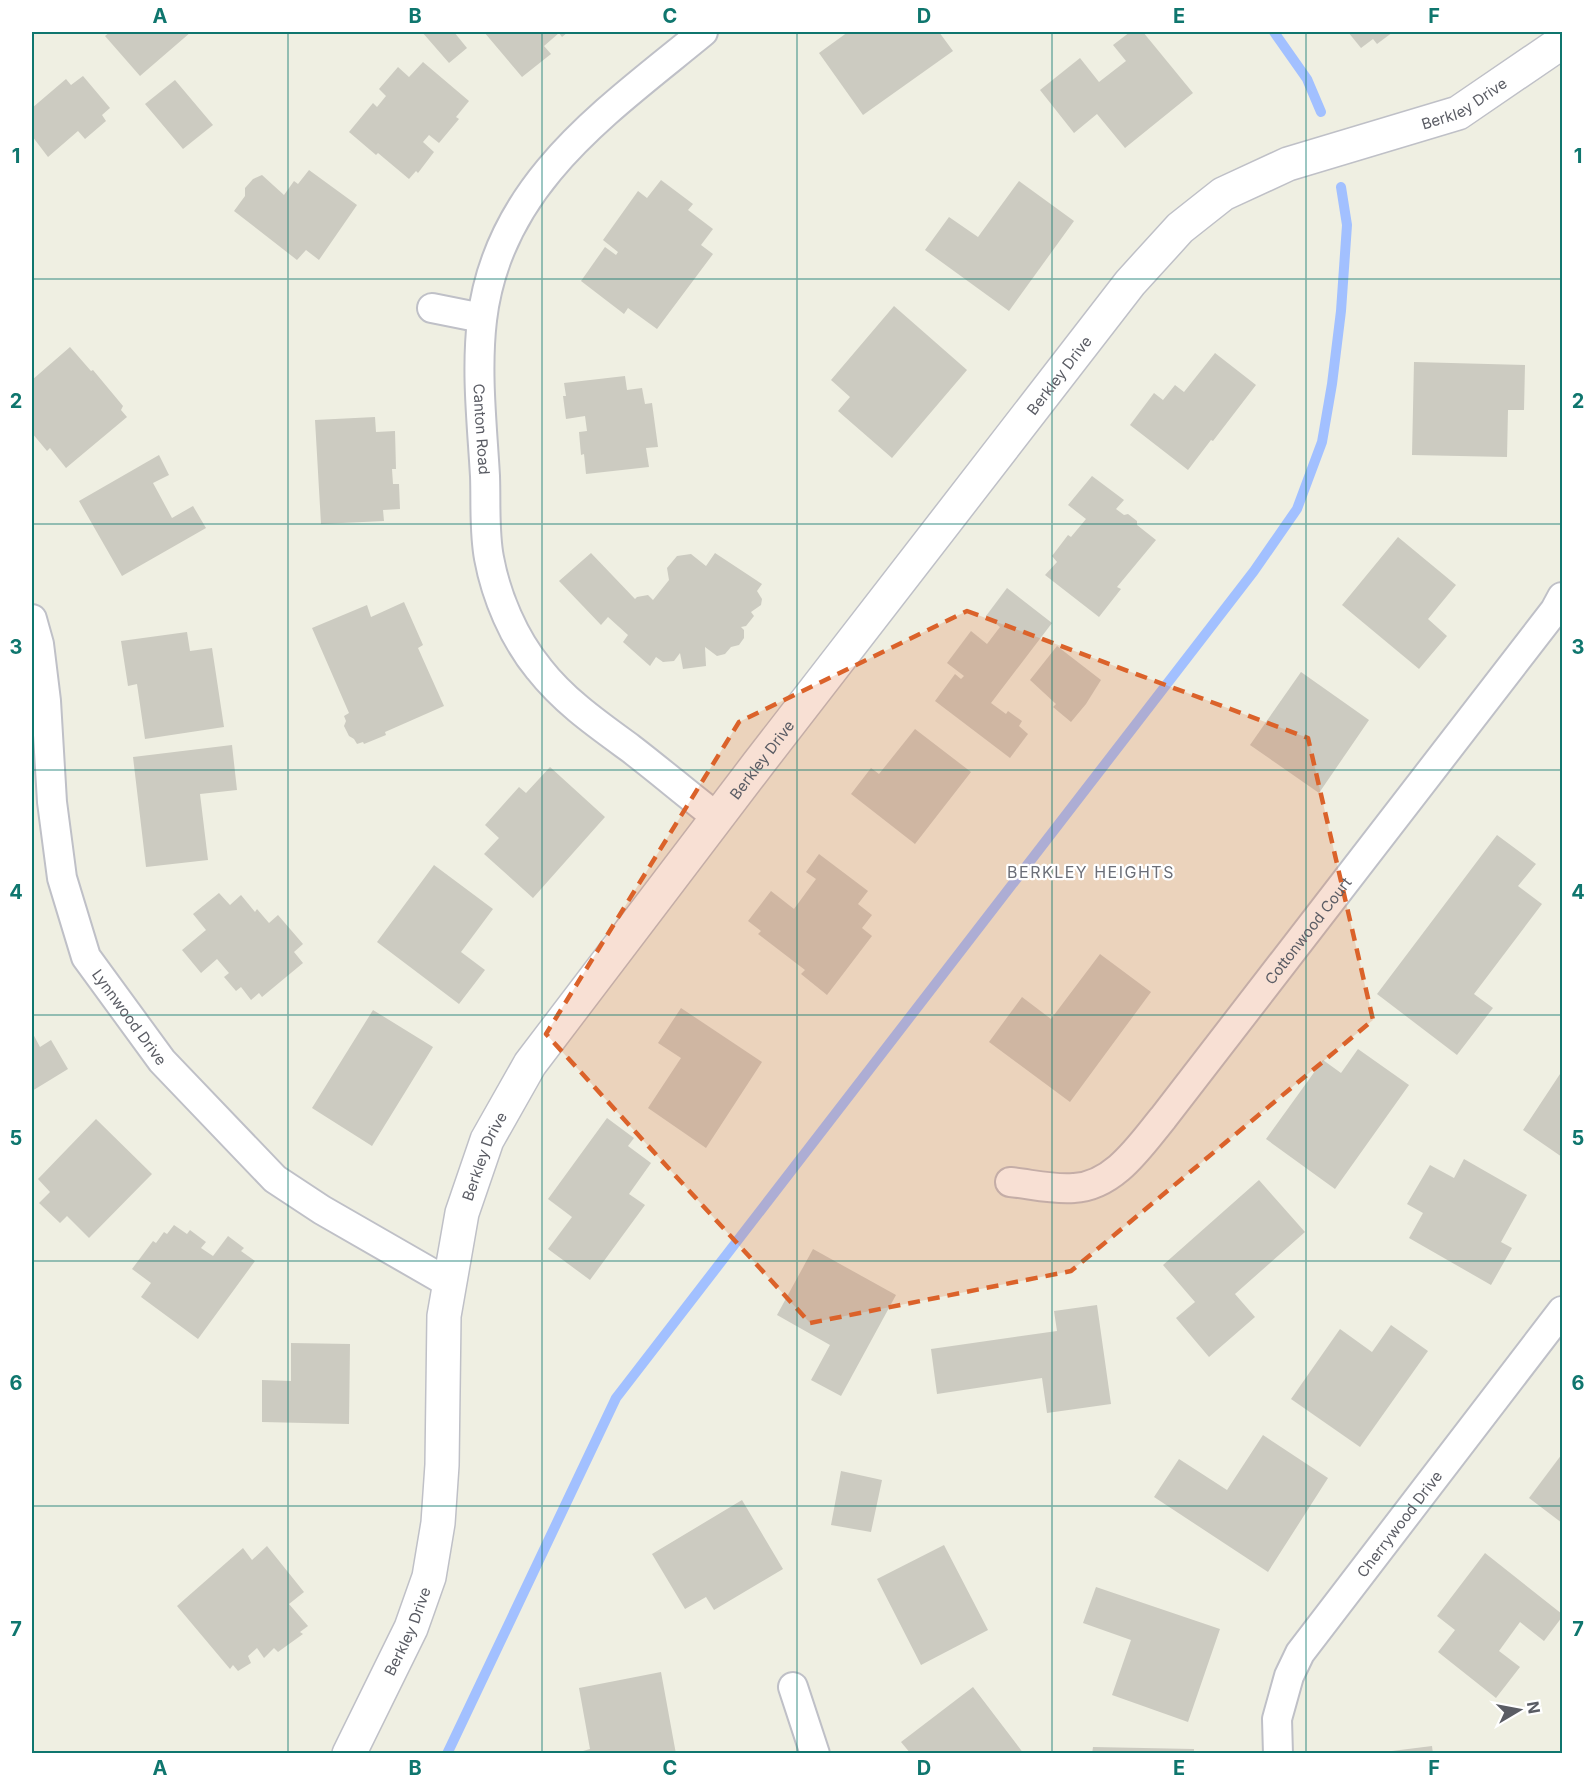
<svg xmlns="http://www.w3.org/2000/svg" width="1594" height="1785" viewBox="0 0 1594 1785" font-family="Inter,sans-serif">
<style>
.lines{fill:none;stroke-linecap:round;stroke-linejoin:round}
.stream{stroke:#a2c0ff;stroke-width:10}
.building{fill:#cccbc1}
.minor-casing{stroke:#bfc0c7;stroke-width:32}
.tertiary-casing{stroke:#bfc0c7;stroke-width:36}
.minor{stroke:#fff;stroke-width:28}
.tertiary{stroke:#fff;stroke-width:33}
.marked{fill:#db622a;fill-opacity:0.2;stroke:#db622a;stroke-width:4.5;stroke-dasharray:12 8;stroke-linejoin:round}
.grid{fill:none;stroke:#0f766e;stroke-width:1.5;stroke-opacity:0.55}
.labels{text-anchor:middle;dominant-baseline:central;stroke-width:4.5;stroke-linejoin:round;paint-order:stroke}
.street-label{font-size:15px;fill:#5a5c64;stroke:#fff}
.neighbourhood-label{font-size:16px;letter-spacing:1.5px;fill:#6b6e77;stroke:#fff}
.neatline{fill:none;stroke:#0f766e;stroke-width:2}
.grid-label{font-size:20px;text-anchor:middle;font-weight:bold;fill:#0f766e}
</style>
<rect width="100%" height="100%" fill="#efefe2"/>
<g class="lines">
<!-- stream -->
<path class="stream" d="M1274 32 1307 79 1321 112
M447 1754 616 1398 1254 571 1297 509 1322 442 1332 384 1341 311 1347 225 1341 187"/>
</g>
<!-- building -->
<path class="building" d="M110 32H191L140 76 105 36Z
M422 32H454L467 48 449 63Z
M484 32H568L562 37 559 33 544 46 551 54 522 77Z
M848 32H939L953 51 863 115 819 53Z
M1130 32H1143L1193 93 1125 148 1097 114 1074 133 1040 90 1080 58 1099 82 1126 61 1113 45Z
M1348 32H1393L1377 44 1373 39 1361 48Z
M423 62 469 101 456 117 459 119 439 143 429 135 423 142 434 152 418 173 416 171 409 179 378 153 376 155 349 132 373 103 377 107 386 96 379 89 398 67 409 77Z
M83 76 110 108 102 115 106 121 85 139 78 131 48 157 32 136V108L66 79 71 85Z
M175 80 213 125 183 149 145 104Z
M309 170 357 205 319 260 306 250 297 260 234 211 245 196V188L253 179 262 175 284 195 294 181 298 184Z
M661 180 693 204 688 210 713 229 701 245 713 254 657 329 628 308 624 314 581 281 605 247 616 255 618 252 603 240 638 191 647 198Z
M1019 181 1074 221 1009 311 925 250 949 217 978 237Z
M894 306 967 370 892 458 838 411 850 397 831 380Z
M70 347 91 371 93 370 123 406 121 410 127 417 66 468 50 448 47 451 32 433V380Z
M1215 353 1256 385 1213 441 1211 440 1188 470 1130 425 1154 393 1163 400 1175 385 1184 392Z
M1414 362 1525 365 1524 410H1508L1507 457 1412 455Z
M625 376 627 390 642 388 645 404 652 403 658 447 646 448 649 467 586 474 584 454 581 455 579 432 587 431 585 416 566 419 563 396H566L564 383Z
M375 417 376 432 395 431 396 469H392L393 484H399L400 509 383 510 384 521 321 524 315 420Z
M159 455 169 475 153 483 172 518 193 506 206 528 122 576 79 501Z
M1092 476 1124 500 1116 509 1124 515 1128 514 1137 521V525L1156 540 1117 587 1121 589 1099 617 1045 575 1057 562 1052 556 1068 535 1071 537 1086 519 1068 505Z
M1398 537 1456 585 1428 619 1447 636 1419 669 1342 605Z
M591 553 635 599 637 597 648 595 653 600 669 580 667 568 677 556 691 554 706 566 715 553 762 584 757 591 762 599 761 605 751 612 754 616 746 626 741 627 744 630V638L739 645 731 647 725 654 717 656 705 647 706 666 683 669 680 653 674 661 663 662 656 657 650 666 623 642 628 635 608 617 601 625 559 581Z
M1007 588 1052 623 991 703 1006 714 1008 711 1022 721 1019 726 1028 734 1010 758 935 701 955 674 961 679 964 676 947 663 971 631 987 644 1000 627 986 616Z
M404 602 423 645 418 648 444 706 385 732 386 735 364 744 363 742 357 744 354 739 349 736 344 726 346 721 344 716 349 713 312 628 367 605 371 617Z
M187 632 190 651 212 648 224 727 145 739 137 684 128 686 121 641Z
M1057 646 1101 680 1086 704 1071 722 1053 707 1056 704 1030 680Z
M1301 672 1369 720 1319 793 1250 745Z
M915 729 971 772 915 844 851 794 871 768 879 774Z
M232 745 237 790 200 794 208 860 146 867 133 757Z
M550 767 605 817 533 898 484 854 499 838 485 825 519 787 526 793Z
M1497 835 1536 864 1518 886 1542 904 1474 994 1493 1008 1457 1055 1377 994Z
M819 854 868 891 858 904 872 915 862 928 872 936 827 995 801 974 805 970 758 934 761 931 748 921 771 891 794 909 816 879 806 872Z
M434 865 493 909 461 952 485 970 459 1004 377 942Z
M219 893 230 905 241 895 255 912 257 909 269 923 278 915 303 944 294 952 303 963 262 997 259 993 251 1000 241 987 236 991 224 977 229 973 217 959 201 973 182 950 206 930 193 914Z
M1100 954 1151 992 1070 1102 989 1042 1022 997 1051 1019Z
M681 1008 762 1062 706 1148 648 1108 681 1058 658 1043Z
M373 1010 433 1047 372 1146 312 1108Z
M32 1032 40 1047 51 1040 68 1069 32 1091Z
M1358 1049 1409 1085 1335 1189 1266 1139 1323 1060 1341 1073Z
M1562 1071V1157L1523 1130Z
M607 1118 634 1138 628 1146 651 1163 629 1194 645 1205 590 1280 548 1249 572 1217 548 1199Z
M96 1119 152 1174 89 1238 67 1216 60 1223 39 1203 50 1192 38 1179Z
M1464 1159 1527 1195 1501 1242 1512 1248 1491 1285 1409 1238 1423 1213 1407 1204 1430 1165 1454 1178Z
M1259 1180 1305 1232 1235 1294 1255 1317 1209 1357 1176 1318 1195 1302 1163 1265Z
M174 1225 187 1234 190 1230 206 1242 201 1248 213 1256 228 1236 244 1248 241 1251 255 1261 198 1339 141 1297 151 1283 132 1269 153 1241 156 1243 164 1232 167 1234Z
M813 1249 896 1295 841 1396 811 1380 830 1345 777 1315Z
M1097 1305 1111 1404 1047 1413 1042 1378 937 1394 931 1349 1057 1331 1054 1311Z
M1391 1325 1428 1351 1360 1447 1291 1399 1340 1329 1372 1352Z
M291 1343 350 1344 349 1424 262 1422V1380L291 1381Z
M1263 1435 1328 1478 1268 1572 1154 1497 1179 1459 1227 1490Z
M1562 1454V1523L1529 1498Z
M841 1471 882 1480 871 1532 831 1525Z
M742 1500 783 1569 714 1610 706 1597 685 1609 652 1554Z
M944 1545 988 1630 921 1665 877 1579Z
M267 1546 304 1592 289 1604 308 1626 300 1632 303 1634 278 1652 274 1648 264 1658 257 1648 248 1656 251 1663 238 1671 233 1665 230 1669 177 1606 243 1548 252 1560Z
M1485 1553 1562 1614V1617L1544 1641 1520 1622 1499 1651 1520 1667 1496 1698 1438 1652 1455 1630 1437 1616Z
M1096 1587 1220 1629 1188 1722 1112 1695 1131 1640 1083 1623Z
M661 1672 676 1754H583V1751L590 1749 579 1688Z
M973 1687 1024 1754H911L901 1742Z
M1432 1746 1433 1754H1384V1752Z
M1093 1747 1194 1749V1754H1092Z"/>
<g class="lines">
<defs>
<g id="minor">
<path id="s1" d="M703 32C606 112 498 184 482 320 476 372 482 424 485 476 486 503 484 532 489 558 496 596 514 639 539 669 564 701 597 724 630 748 660 771 688 795 718 818"/>
<path d="M432 308 482 318"/>
<path id="s2" d="M32 619 39 644 46 701 52 802 62 878 86 957 162 1061 275 1179 322 1210 449 1283"/>
<path id="s3" d="M1010 1182C1030 1184 1054 1190 1074 1188 1114 1186 1140 1146 1163 1118L1555 610 1562 597"/>
<path d="M793 1687 815 1754"/>
<path id="s4" d="M1278 1754 1277 1719 1289 1676 1300 1653 1562 1311"/>
</g>
<g id="tertiary">
<path id="s5" d="M349 1754 411 1628 429 1577 438 1523 442 1465 444 1316 462 1213 487 1140 530 1064 758 764 1130 283 1180 228 1223 194 1288 164 1458 113 1562 42"/>
</g>
</defs>
<!-- minor casing -->
<use href="#minor" class="minor-casing"/>
<!-- tertiary casing -->
<use href="#tertiary" class="tertiary-casing"/>
<!-- minor -->
<use href="#minor" class="minor"/>
<!-- tertiary -->
<use href="#tertiary" class="tertiary"/>
</g>
<!-- marked area -->
<path class="marked" d="M967 611 1308 738 1373 1020 1071 1271 810 1323 546 1034 739 722Z"/>
<!-- grid -->
<path class="grid" d="M288 32V1754M542 32V1754M797 32V1754M1052 32V1754M1306 32V1754M32 279H1562M32 524H1562M32 770H1562M32 1015H1562M32 1261H1562M32 1506H1562"/>
<g class="labels">
<!-- street labels -->
<g class="street-label">
<text stroke="none"><textPath href="#s5" startOffset="2098">Berkley Drive</textPath></text>
<text stroke="none"><textPath href="#s5" startOffset="1594">Berkley Drive</textPath></text>
<text stroke="none"><textPath href="#s1" startOffset="483">Canton Road</textPath></text>
<text stroke="none"><textPath href="#s5" startOffset="1108">Berkley Drive</textPath></text>
<text stroke="none"><textPath href="#s3" startOffset="418">Cottonwood Court</textPath></text>
<text stroke="none"><textPath href="#s2" startOffset="418">Lynnwood Drive</textPath></text>
<text stroke="none"><textPath href="#s5" startOffset="622">Berkley Drive</textPath></text>
<text stroke="none"><textPath href="#s4" startOffset="268">Cherrywood Drive</textPath></text>
<text stroke="none"><textPath href="#s5" startOffset="136">Berkley Drive</textPath></text>
</g>
<!-- neighbourhood labels -->
<g class="neighbourhood-label">
<text x="1091" y="872">BERKLEY HEIGHTS</text>
</g>
</g>
<!-- border -->
<rect width="1594" height="1785" fill="none" stroke="#ffffff" stroke-width="66"/>
<!-- north arrow -->
<g transform="translate(1519 1710) rotate(80)" stroke="#ffffff" stroke-width="4.5" paint-order="stroke">
<path d="M0-4.5L10 22L0 15L-10 22Z" fill="#5a5c64"/>
<text y="-9" font-size="16" font-weight="bold" text-anchor="middle" fill="#5a5c64">N</text>
</g>
<rect x="33" y="33" width="1528" height="1719" class="neatline"/>
<g class="grid-label">
<text x="160" y="23">A</text>
<text x="415" y="23">B</text>
<text x="670" y="23">C</text>
<text x="924" y="23">D</text>
<text x="1179" y="23">E</text>
<text x="1434" y="23">F</text>
<text x="16" y="163">1</text>
<text x="1578" y="163">1</text>
<text x="16" y="408">2</text>
<text x="1578" y="408">2</text>
<text x="16" y="654">3</text>
<text x="1578" y="654">3</text>
<text x="16" y="899">4</text>
<text x="1578" y="899">4</text>
<text x="16" y="1145">5</text>
<text x="1578" y="1145">5</text>
<text x="16" y="1390">6</text>
<text x="1578" y="1390">6</text>
<text x="16" y="1636">7</text>
<text x="1578" y="1636">7</text>
<text x="160" y="1775">A</text>
<text x="415" y="1775">B</text>
<text x="670" y="1775">C</text>
<text x="924" y="1775">D</text>
<text x="1179" y="1775">E</text>
<text x="1434" y="1775">F</text>
</g>
</svg>
